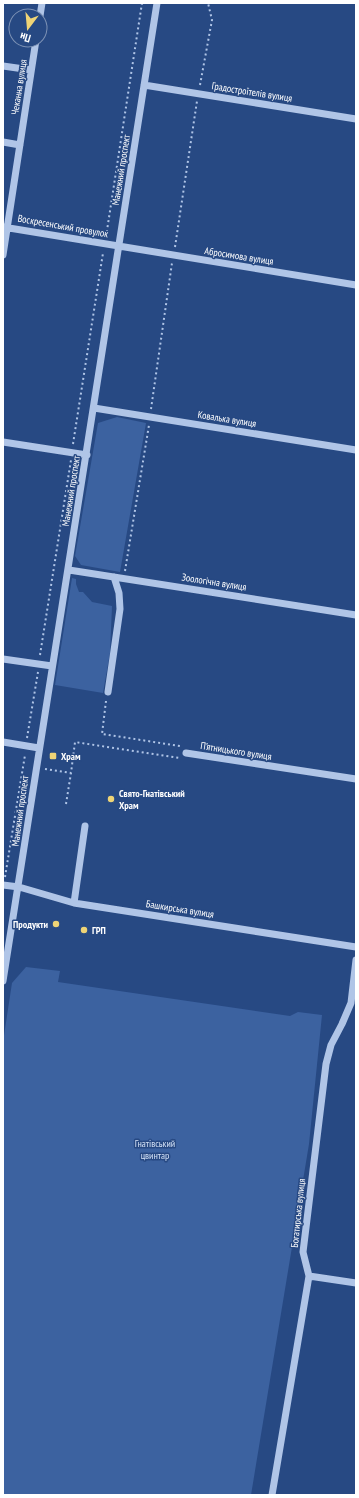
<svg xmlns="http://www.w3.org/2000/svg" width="359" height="1498" viewBox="0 0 359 1498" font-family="'PT Sans Narrow',sans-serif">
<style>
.green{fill:#3c62a0}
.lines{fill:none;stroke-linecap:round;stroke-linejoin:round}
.path{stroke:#b0c5e7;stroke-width:2;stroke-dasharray:2 3;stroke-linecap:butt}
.minor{stroke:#b0c5e7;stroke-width:7}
.poi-dot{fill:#efd476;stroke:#274983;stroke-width:1.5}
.labels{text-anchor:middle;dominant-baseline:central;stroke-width:3;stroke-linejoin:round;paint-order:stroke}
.street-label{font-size:10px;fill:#fff;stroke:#274983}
.poi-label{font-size:10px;font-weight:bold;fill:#fff;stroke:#274983;text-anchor:start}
.park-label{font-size:10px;fill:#d3e1f6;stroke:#274983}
</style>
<rect width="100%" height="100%" fill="#274983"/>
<!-- green -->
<path class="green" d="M117 417 146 423 120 572 81 565 75 556 98 423Z
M72 578 76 579V584L79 592H83L92 602 112 606 110 653 103 693 55 685Z
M26 967 60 971 58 982 290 1016 298 1012 322 1015 309 1144 251 1495H3V1042L12 983Z"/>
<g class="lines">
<!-- path -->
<path class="path" d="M200 85 212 20 208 3
M106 237 142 3
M175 247 197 101
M151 409 172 263
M73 444 103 253
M125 571 149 425
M40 655 71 460
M106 701 102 734 180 746
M27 738 38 672
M45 769 71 773 75 742 180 758
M66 804 71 773
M5 877 25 755"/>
<!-- minor -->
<path class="minor" d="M40 16 42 3
M3 66 31 70
M144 85 356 119
M3 142 20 145
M3 227 356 285
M3 255 36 40
M94 408 356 450
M3 442 87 455
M69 570 356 615
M3 659 52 666
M108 692 120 609 119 593 114 577
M3 742 39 748
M186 753 356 779
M3 885 19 887 74 903 356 947
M74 903 85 826
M3 981 157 3
M309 1276 356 1283
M272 1495 309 1276 303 1252 326 1064 331 1045 342 1024 351 1003 356 960"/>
</g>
<!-- markers -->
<g class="poi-dot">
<rect x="49" y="752" width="8" height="8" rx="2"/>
<circle cx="111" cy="799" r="4"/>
<circle cx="56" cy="924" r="4"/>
<circle cx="84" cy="930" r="4"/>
</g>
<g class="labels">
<!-- street labels -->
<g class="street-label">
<text transform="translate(19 87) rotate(-81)">Чеканна вулиця</text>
<text transform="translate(252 92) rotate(9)">Градостроїтелiв вулиця</text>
<text transform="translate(121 170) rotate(-81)">Манежний проспект</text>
<text transform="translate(63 226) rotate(10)">Воскресенський провулок</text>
<text transform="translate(239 256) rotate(9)">Абросимова вулиця</text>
<text transform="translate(227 419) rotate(9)">Ковалька вулиця</text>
<text transform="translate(71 491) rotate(-81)">Манежний проспект</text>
<text transform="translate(214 582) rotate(9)">Зоологічна вулиця</text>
<text transform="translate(236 751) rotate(9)">П’ятницького вулиця</text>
<text transform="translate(20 811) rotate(-82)">Манежний проспект</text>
<text transform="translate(180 909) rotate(9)">Башкирська вулиця</text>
<text transform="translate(298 1213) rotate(-84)">Богатирська вулиця</text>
</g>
<!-- poi labels -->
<g class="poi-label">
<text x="61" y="756">Храм</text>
<text x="119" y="793">Свято-Гнатівський<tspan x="119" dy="12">Храм</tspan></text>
<text x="48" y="924" text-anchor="end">Продукти</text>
<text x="92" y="930">ГРП</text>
</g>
<!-- park labels -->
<g class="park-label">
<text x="155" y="1143">Гнатівський<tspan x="155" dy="12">цвинтар</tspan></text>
</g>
</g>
<!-- border -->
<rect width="359" height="1498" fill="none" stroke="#ffffff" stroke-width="8"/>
<!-- north arrow -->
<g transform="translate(28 28) rotate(196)"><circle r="19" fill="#274983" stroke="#7d92b5"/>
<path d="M0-3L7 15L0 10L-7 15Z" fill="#efd476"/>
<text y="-6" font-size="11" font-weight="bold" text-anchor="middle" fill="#ffffff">Пн</text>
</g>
</svg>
